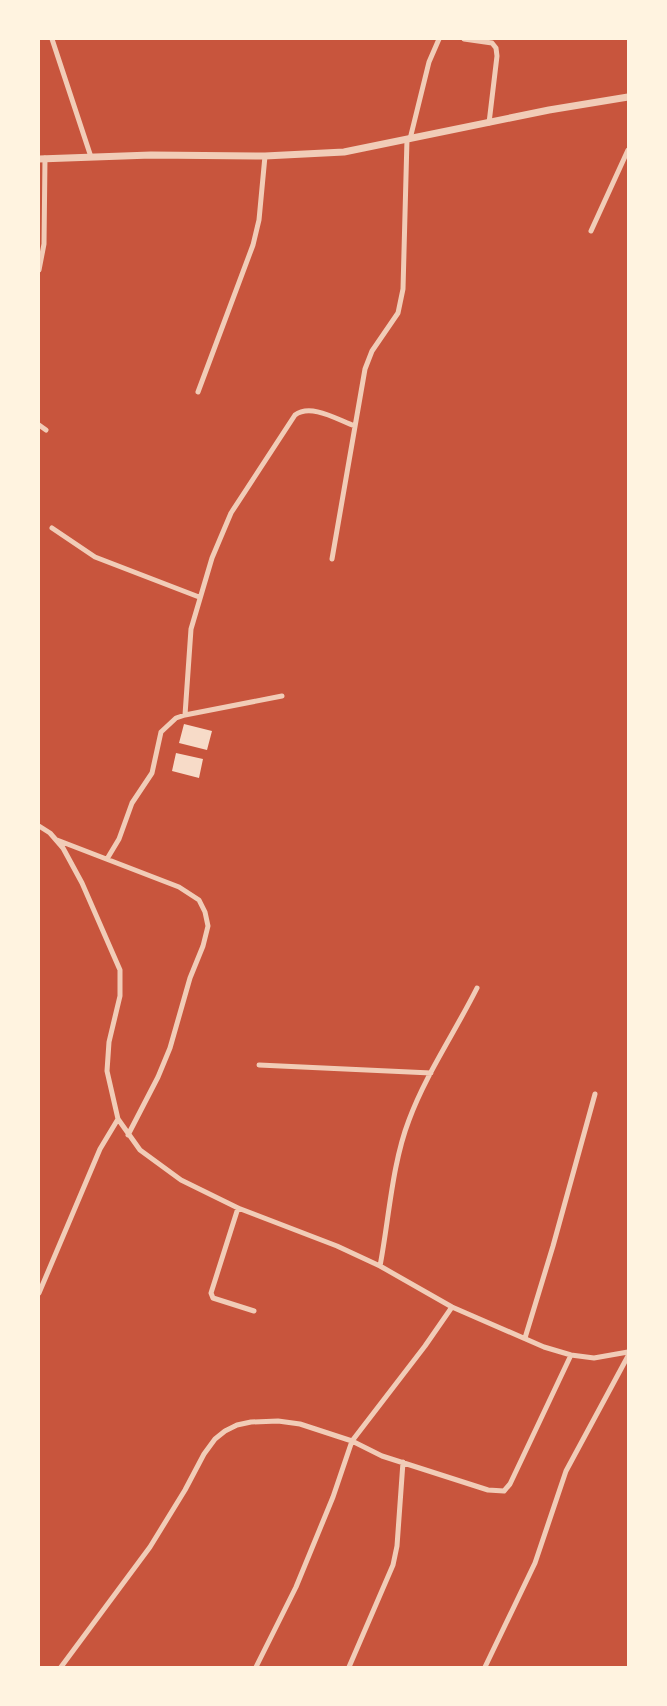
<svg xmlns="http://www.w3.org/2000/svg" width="667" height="1706" viewBox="0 0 667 1706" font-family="Karla,sans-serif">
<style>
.building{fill:#f7dbc8}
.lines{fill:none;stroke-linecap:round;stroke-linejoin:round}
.minor{stroke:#f1ccb7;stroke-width:5}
.tertiary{stroke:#f1ccb7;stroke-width:7}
</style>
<rect width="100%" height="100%" fill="#c8553d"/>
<!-- building -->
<path class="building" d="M184 724 212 731 207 750 179 743Z
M176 753 203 759 199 778 172 771Z"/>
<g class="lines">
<!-- minor -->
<path class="minor" d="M52 39 91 157
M464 39 492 43 496 48 497 56 489 123
M410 139 429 62 439 39
M591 231 628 150
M39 270 44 244 45 158
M198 392 253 245 259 220 265 156
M39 425 46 430
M52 528 95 557 199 597
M332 559 365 369 372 351 398 313 403 289 407 139
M185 715 191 629 212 558 231 513 295 415C311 403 338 420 355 426
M39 826 50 833 63 848 82 883 120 970V996L109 1042 107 1071 118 1119 140 1150 181 1180 238 1208 337 1246 380 1266 452 1307 544 1347 571 1355 594 1358 628 1352
M57 840 179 887 199 900 205 912 208 926 203 946 190 978 170 1048 158 1077 128 1135
M107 859 119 839 132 803 152 773 161 732 176 718 185 715 282 696
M259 1065 431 1073
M238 1208 211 1293 213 1298 254 1311
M380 1266C389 1219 392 1164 409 1120 426 1074 455 1032 477 988
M39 1293 100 1149 118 1119
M525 1338 553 1246 595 1094
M61 1667 150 1547 185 1490 204 1454 215 1439 225 1431 237 1425 251 1422 278 1421 300 1424 352 1441 382 1456 488 1490 504 1491 510 1484 571 1355
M256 1667 296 1587 333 1497 352 1441 425 1346 452 1307
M349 1667 393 1565 397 1546 403 1462
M485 1667 535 1563 566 1471 628 1356"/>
<!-- tertiary -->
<path class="tertiary" d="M39 159 151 155 265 156 344 152 549 110 628 97"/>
</g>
<!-- border -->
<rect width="667" height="1706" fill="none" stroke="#fff3e0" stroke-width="80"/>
</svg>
